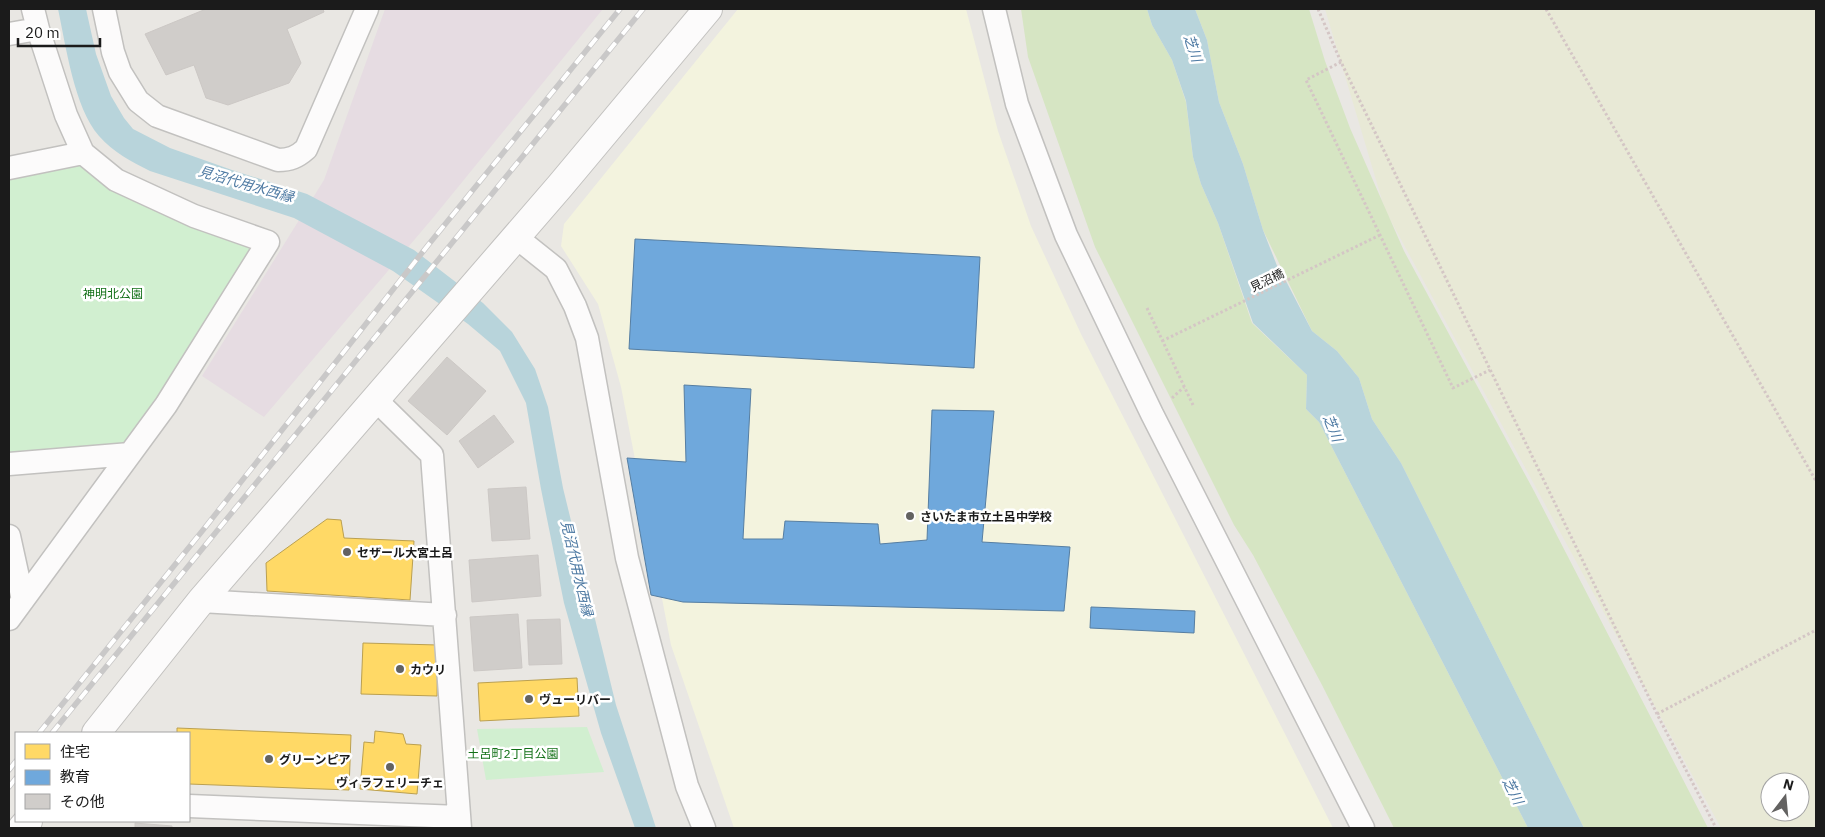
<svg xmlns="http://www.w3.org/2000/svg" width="1825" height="837" viewBox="0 0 1825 837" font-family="'IBM Plex Sans','Noto Sans JP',sans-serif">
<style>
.industrial{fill:#e6dce2}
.education{fill:#f3f3de}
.farmland{fill:#e8e9d6;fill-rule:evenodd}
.grass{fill:#d6e5c3}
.park{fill:#d1efd0}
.water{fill:#b8d4db}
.homes{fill:#ffd966;stroke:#bba050}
.schools{fill:#6fa8dc;stroke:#567ea2}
.building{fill:#d0cdca;stroke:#ccc8c5}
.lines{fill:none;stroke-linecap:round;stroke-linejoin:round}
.minor-casing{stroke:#c2c1bf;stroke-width:25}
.tertiary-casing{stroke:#c2c1bf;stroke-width:30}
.path{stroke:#d4c6c5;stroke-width:3;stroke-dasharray:2.5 2.5;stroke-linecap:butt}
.minor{stroke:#fcfbfb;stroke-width:22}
.tertiary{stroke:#fcfbfb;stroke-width:28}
.rail-casing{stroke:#c9c8c8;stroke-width:5.5}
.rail{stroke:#fff;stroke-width:4;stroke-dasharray:11;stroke-linecap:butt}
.poi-dot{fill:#636261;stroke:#fff;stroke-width:2}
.labels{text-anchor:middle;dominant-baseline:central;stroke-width:5;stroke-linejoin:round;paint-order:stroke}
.street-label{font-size:12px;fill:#1b1b1b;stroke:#fff}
.park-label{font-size:12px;fill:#127017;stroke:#fff}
.poi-label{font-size:12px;font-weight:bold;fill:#1b1b1b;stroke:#fff;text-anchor:start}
.water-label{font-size:14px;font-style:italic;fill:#4e7aa3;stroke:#fff}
</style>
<rect width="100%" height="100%" fill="#e9e7e3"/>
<!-- industrial -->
<path class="industrial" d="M385 9H603L432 219 264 417 202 376 324 180Z"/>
<!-- education -->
<path class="education" d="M738 9H966L998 131 1031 226 1081 334 1333 828H734L671 645 621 387 598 304 561 246 564 224Z"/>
<!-- farmland -->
<path class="farmland" d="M1325 9H1816V828H1721L1385 210ZM1770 782H1800V812H1770Z"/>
<!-- grass -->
<path class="grass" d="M1021 9H1147L1152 25 1172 60 1186 102 1193 157 1201 184 1218 223 1252 323 1307 375 1306 409 1319 422 1528 828H1394L1322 685 1253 555 1234 525 1095 247 1028 57Z
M1195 9H1309L1325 61 1350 128 1404 251 1534 491 1708 828H1584L1401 463 1372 419 1359 378 1337 351 1312 331 1263 230 1243 164 1219 102 1207 40Z"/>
<!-- park -->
<path class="park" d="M83 153 268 242 130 454 9 464V168Z
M587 727 604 772 486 780 477 729Z"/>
<!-- water -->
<path class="water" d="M58 9H86L96 54 111 96 124 118 133 129 170 148 232 170 307 194 414 250 483 303 512 332 535 369 548 407 563 488 616 705 656 828H635L601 733 564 603 541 489 526 403 500 351 468 324 393 271 294 218 150 171C132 162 113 152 99 136 74 107 66 46 58 9Z
M1147 9H1195L1207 40 1219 102 1243 164 1263 230 1283 281H1286L1312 331 1337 351 1359 378 1372 419 1401 463 1584 828H1528L1319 422 1306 409 1307 375 1253 323 1218 223 1201 184 1193 157 1186 101 1172 60 1152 25Z"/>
<!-- homes -->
<path class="homes" d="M327 519 341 520 344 538 414 541 410 600 267 591 266 563Z
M363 643 438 645 437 696 361 694Z
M577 678 579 716 480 721 478 683Z
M177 728 351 735 349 790 189 784V733H177Z
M375 731 403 734 406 744 421 745 417 794 360 789 364 742 374 743Z"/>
<!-- schools -->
<path class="schools" d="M635 239 980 257 974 368 629 349Z
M684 385 751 389 743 539H783L785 521 878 524 880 544 927 540 932 410 994 411 982 542 1070 547 1064 611 683 602 651 595 627 458 686 462Z
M1091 607 1195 611 1194 633 1090 628Z"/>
<!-- building -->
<path class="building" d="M206 9H323L324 12 287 29 301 63 289 83 228 105 206 98 194 65 166 75 145 34Z
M447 357 486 391 447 435 408 401Z
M494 415 514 442 478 468 459 441Z
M526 487 530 539 492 541 488 489Z
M538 555 541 596 472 602 469 560Z
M518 614 522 668 474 671 470 617Z
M560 619 562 664 529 665 527 620Z
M135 823 172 826V828H135Z"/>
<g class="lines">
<defs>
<path id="minor" d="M104 9 113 52 120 72 138 101 157 116 278 160C290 160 297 157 306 149L367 9
M994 9 1017 104 1066 235 1152 414 1363 828
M9 34 38 29
M9 168 83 153
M516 237 556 269 575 306 587 338 627 558 687 786 704 828
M375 399 432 455 460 828
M9 464 130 454
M9 536 23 600
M201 601 445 615
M9 619 166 405 268 242 194 216 116 180 83 153 66 115 38 29 33 9
M189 806 459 817"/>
<path id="tertiary" d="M96 733 201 601 560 186 708 9
M22 828 28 821"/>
</defs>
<!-- minor casing -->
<use href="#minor" class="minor-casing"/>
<!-- tertiary casing -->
<use href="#tertiary" class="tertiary-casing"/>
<!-- path -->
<path class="path" d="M1318 9 1341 62 1657 714 1716 828
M1546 9 1816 481
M1341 62 1306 80 1453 388 1490 370
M1147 308 1193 405
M1162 341 1380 235
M1172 398 1184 387
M1657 714 1816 630"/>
<!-- minor -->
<use href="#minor" class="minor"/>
<!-- tertiary -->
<use href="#tertiary" class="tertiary"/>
<defs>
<path id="rail" d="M39 733 203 530 429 244 620 9
M52 733 643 9
M9 770 16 761
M9 787 16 778"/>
</defs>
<!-- rail casing -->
<use href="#rail" class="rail-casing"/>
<!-- rail -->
<use href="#rail" class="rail"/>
</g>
<!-- markers -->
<g class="poi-dot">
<circle cx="910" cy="516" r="5"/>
<circle cx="347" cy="552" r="5"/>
<circle cx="400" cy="669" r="5"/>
<circle cx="529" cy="699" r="5"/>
<circle cx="269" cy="759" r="5"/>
<circle cx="390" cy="767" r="5"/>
</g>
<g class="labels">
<!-- street labels -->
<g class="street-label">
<text transform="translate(1267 280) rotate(-26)">見沼橋</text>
</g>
<!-- park labels -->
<g class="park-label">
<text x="113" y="293">神明北公園</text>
<text x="513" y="753">土呂町2丁目公園</text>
</g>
<!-- poi labels -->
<g class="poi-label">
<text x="920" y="516">さいたま市立土呂中学校</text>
<text x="357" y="552">セザール大宮土呂</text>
<text x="410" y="669">カウリ</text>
<text x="539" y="699">ヴューリバー</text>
<text x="279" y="759">グリーンピア</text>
<text x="390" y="782" text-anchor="middle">ヴィラフェリーチェ</text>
</g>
<!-- water labels -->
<g class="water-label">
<text transform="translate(1193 48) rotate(71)">芝川</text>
<text transform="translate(246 184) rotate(16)">見沼代用水西縁</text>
<text transform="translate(1333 428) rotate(68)">芝川</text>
<text transform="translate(577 568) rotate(77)">見沼代用水西縁</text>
<text transform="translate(1513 791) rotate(63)">芝川</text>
</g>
</g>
<!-- border -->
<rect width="1825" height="837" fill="none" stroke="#1b1b1b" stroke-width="20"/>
<!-- legend -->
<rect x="15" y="732" width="175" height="90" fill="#ffffff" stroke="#a4a4a4"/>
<rect x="25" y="744" width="25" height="15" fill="#ffd966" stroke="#a4a4a4"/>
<text x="60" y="757" font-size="15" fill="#1b1b1b">住宅</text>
<rect x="25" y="770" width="25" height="15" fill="#6fa8dc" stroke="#a4a4a4"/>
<text x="60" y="782" font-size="15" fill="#1b1b1b">教育</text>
<rect x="25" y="794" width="25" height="15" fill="#d0cdca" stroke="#a4a4a4"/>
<text x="60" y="807" font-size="15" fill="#1b1b1b">その他</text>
<!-- north arrow -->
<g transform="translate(1785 797) rotate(16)"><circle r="24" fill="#ffffff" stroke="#a4a4a4"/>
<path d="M0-4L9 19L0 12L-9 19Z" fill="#636261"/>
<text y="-8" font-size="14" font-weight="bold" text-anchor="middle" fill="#1b1b1b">N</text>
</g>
<!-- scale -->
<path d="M18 38v8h82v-8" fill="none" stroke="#1b1b1b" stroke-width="2.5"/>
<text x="25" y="38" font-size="15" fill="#1b1b1b" stroke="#ffffff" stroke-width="4" paint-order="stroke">20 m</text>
</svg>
